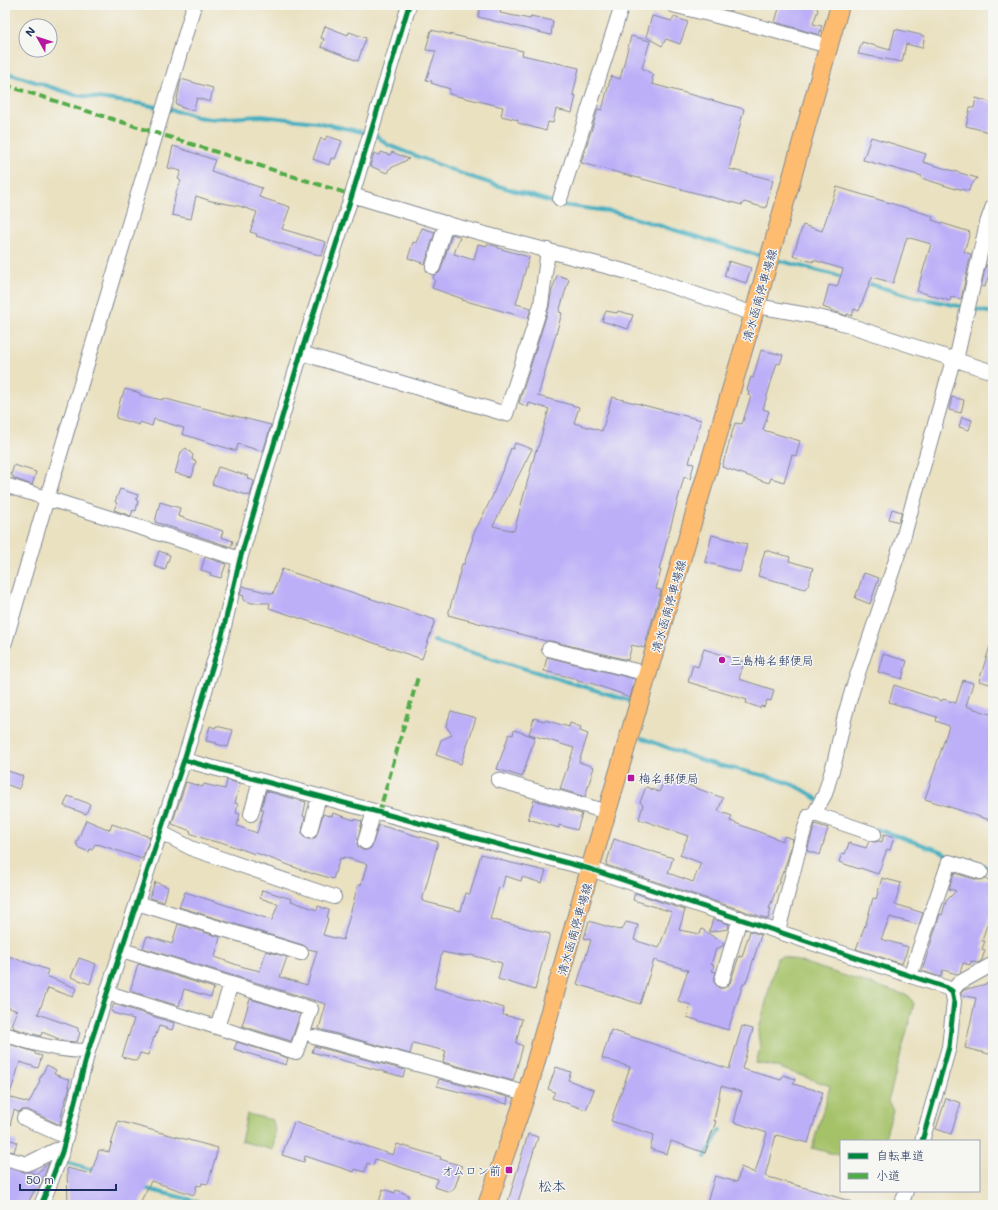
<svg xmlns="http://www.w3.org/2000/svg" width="998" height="1210" viewBox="0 0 998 1210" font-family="Mali,'Klee One',sans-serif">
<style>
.green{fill:#a6c269;stroke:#607864}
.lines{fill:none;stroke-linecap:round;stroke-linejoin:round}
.stream{stroke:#41adc0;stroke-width:4}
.building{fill:#bcaff8}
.minor-casing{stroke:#828890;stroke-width:16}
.major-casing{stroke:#828890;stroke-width:20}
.minor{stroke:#fff;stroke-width:14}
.major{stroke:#fdbc6f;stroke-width:18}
.quiet{stroke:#52ab49;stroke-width:4;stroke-dasharray:8 4;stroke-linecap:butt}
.cycleway-casing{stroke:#f6f6f2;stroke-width:8}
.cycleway{stroke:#00873e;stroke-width:5}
.poi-dot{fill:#b5179e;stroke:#f6f6f2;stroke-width:1.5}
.labels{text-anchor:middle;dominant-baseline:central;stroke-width:3;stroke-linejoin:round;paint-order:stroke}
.street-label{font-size:12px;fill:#1b2f5e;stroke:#f6f6f2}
.poi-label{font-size:12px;fill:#1b2f5e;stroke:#f6f6f2;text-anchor:start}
.quarter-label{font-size:14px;fill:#1b2f5e;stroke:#f6f6f2}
</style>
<rect width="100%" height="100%" fill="#f6f6f2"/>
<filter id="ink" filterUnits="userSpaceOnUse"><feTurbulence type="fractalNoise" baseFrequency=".025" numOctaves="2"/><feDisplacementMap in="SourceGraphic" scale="8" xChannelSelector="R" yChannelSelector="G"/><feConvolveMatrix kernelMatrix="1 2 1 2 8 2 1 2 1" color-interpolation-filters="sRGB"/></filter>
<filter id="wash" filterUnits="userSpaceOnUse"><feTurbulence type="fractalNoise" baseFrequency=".012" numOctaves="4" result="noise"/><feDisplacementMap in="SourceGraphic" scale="16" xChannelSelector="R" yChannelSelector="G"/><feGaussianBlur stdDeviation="0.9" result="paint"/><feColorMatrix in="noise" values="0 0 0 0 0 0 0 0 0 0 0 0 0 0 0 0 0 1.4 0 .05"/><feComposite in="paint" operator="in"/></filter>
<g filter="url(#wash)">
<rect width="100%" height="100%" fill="#eae1c1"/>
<!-- green -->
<path class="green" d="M782 956 909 996 914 1004 888 1102 893 1110 884 1141H841V1156L812 1148 830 1086 777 1067 756 1063 760 1048 758 1033 777 958Z
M247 1114 273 1120 275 1132 273 1150 241 1141Z"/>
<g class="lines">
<!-- stream -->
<path class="stream" d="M5 72 75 95 142 104 185 113 197 117 210 119 261 116 316 122 367 133
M374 134 388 145 465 175 502 187 562 205 614 212 764 257
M773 259 846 278
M866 283 915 297 993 313
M434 641 631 701 630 704
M642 738C666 747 690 757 714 764 745 772 794 778 818 800
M876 829 941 851 952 857
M980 865 993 869
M705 1157 720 1130
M61 1161 97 1171
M25 1176 28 1172 42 1164
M143 1188 192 1200 205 1205"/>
</g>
<g id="blocks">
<!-- building -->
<path class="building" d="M481 5H502L500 13 530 19 531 16 553 21 551 35 478 17Z
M780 5H815L818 10 813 24 822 26 819 35 775 22Z
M652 16 672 21 674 17 688 22 680 44 666 39 662 46 646 37Z
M325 26 348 35 349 32 366 38 358 61 321 47 324 39 321 38Z
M895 29 925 36 922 48 906 44 902 62 858 54 862 42 890 50Z
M431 30 523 51 522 55 579 68 573 95 576 96 572 113 556 109 553 123 548 122 546 131 518 123V120L501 116 503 107 449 94 450 89 431 83 432 81 426 80 436 51 426 50Z
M631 36 650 41 642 68 654 75 652 79 653 80 652 84 744 109 729 169 773 180 766 208 744 202 742 205 581 163 598 109 602 110 611 76 620 79Z
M181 79 213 88 210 102 197 98 193 111 180 107 181 106 176 104Z
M976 98 993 103V116L989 132 966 126 970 108H974Z
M327 136 342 141 335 159 331 158 329 165 313 159 321 138 325 140Z
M871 137 926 154 923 162 977 178 970 187 969 191 956 188V189L921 178 922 176 863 160Z
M173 146 215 160 211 171 262 188 259 197 290 207 282 229 326 242 322 256 256 236 257 234 250 232 257 212 239 206 211 201 196 196 191 219 172 215 176 192 181 181 178 179 181 171 168 168Z
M381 152 390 155 392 152 409 159 389 169 387 173 370 166 374 153 380 155Z
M837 187 933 216 932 220 970 232 964 252 971 254 961 299 951 297 950 301 917 291 931 244 907 237 893 283 872 277 859 311 854 309 852 316 847 314V316L823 307 829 285 837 287 843 269 813 260V262L793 256 803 225 822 231Z
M422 228 435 232 425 264 408 258 413 242 416 243Z
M452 234 460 237 454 254 474 260 478 244 487 246V244L499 247 498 248 529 257 516 304 531 308 528 318 462 300 463 299 432 288 435 280 433 279 434 275 439 273 441 269Z
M729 261 751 268 746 283 724 276Z
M986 265 991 267 985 287 981 286Z
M557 275 569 279 559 312 562 313 538 396 579 407 574 423 602 431 612 397 701 420 689 463 694 464 690 479 684 477 659 570H661L656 589 661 590 644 648 632 645 628 660 551 641H546L448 615 462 564H464L473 538 472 537 492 497 502 471H503L511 448 513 449 515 443 532 449 493 526 514 531 536 450 537 451 549 409 529 403 528 407 519 403 549 307 551 294Z
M606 311 617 313 618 311 633 315 628 329 602 321Z
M761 350 783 355 780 364 777 363 763 409 769 411 763 430 800 441 796 456 792 455 784 482 771 478 769 483 722 467 735 423 742 424 751 396 748 395 749 391 747 390 751 377 753 378Z
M125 389 140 393V395L162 400 163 398 195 407V406L271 425 264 449 261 451 238 444 236 451 182 434 184 428 154 419 152 426 140 422 139 425 116 418 121 397H122Z
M952 397 964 400 961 413 949 410Z
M962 417 972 420 969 430 959 427Z
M186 448 193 455 192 460 196 461 192 477 175 473 181 452Z
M14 465 36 472 32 485 13 478V476L11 475Z
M218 467 248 476 247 478 254 481 250 496 212 484Z
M120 489 138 495 136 500 138 501 136 511 133 510 131 516 114 510 117 503 115 502Z
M160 502 180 508 178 516 223 531 221 537 233 541 231 547 155 522Z
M892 509 902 512 899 522 889 519Z
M712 535 747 544 740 572 705 562Z
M765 550 790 557 789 561 813 568 808 585 805 589 758 576Z
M159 551 170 555 165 570 154 566Z
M205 557 226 564 221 578 210 575 211 573 201 570Z
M282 569 435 620 422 659 269 608 270 603H252L243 600 244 596 240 595 242 586 273 594Z
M864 573 879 578 870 604 855 598Z
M991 643 993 644V685L979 681Z
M704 649 744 662 739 679 774 690 771 701 767 700 764 707 761 706 760 708 746 703 747 700 688 682 693 665 698 667Z
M883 654 907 661 902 679 878 672Z
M547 657 635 679 630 698 622 695V694L593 684 577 681 578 679 544 671Z
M963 680 973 683 966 706 993 715V821L925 799 949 726 936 721 937 717 889 702 894 685 942 701 943 699 956 703Z
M451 711 476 718 461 764 436 755 441 740 452 735 446 726Z
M534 718 544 721 545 720 569 727 570 723 581 727 580 731 588 734 579 762 594 767 585 797 560 789 574 748 529 734Z
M210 726 215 728 216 726 233 730 228 747 216 744 217 743 206 741Z
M514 730 535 737 522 777 497 769 509 734 513 735Z
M5 770 23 776 19 789 5 784Z
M666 777 723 798 718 811 732 816 730 821 783 841 784 836 793 839 788 858 769 909H771L768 919 606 865 614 839 673 858 668 873 693 882 701 863 680 855 688 836 639 819 643 805 640 802 646 787 659 792Z
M227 780 240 784 235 803 238 804 236 813 240 814 237 826 257 833 264 809H261L266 791 306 802 303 816 305 817 302 833 304 837 308 839H312L316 837 323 814 329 816V815L332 816 333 813 354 820V819L362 821 357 844 359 848 363 850H367L371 848 379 825 438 842 422 901 461 911 466 893 470 894 481 854 502 860 503 861 546 871 542 883 522 877 521 881 505 876 502 888 499 887 490 919 550 934 535 990 498 979 502 963 471 955 462 956 442 952 434 988 504 1008 503 1015 522 1019 516 1043 523 1046 513 1081 443 1062 446 1051 413 1043 410 1054 319 1029 326 1004 143 948 147 936 172 944 178 924 220 937 215 957 240 966 260 971 266 951 287 957 280 977 307 985 317 951 308 949 303 945 179 907 185 892 272 920 278 904 260 898 262 890 292 899 291 901 317 910 318 906 329 910 327 918 328 919 323 935 343 940 358 885H361L367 864 343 857V859L340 858 333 879 313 873V874L256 853 255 854 221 842 220 843 205 839 190 833 191 831 172 824 186 782 203 787 204 784 225 789Z
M68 796 90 804 86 814 64 806Z
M534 800 582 814 577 830 559 825V828L528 819Z
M86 820 110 830 112 824 150 837 142 859 98 844V845L95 844 92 850 90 849 89 852 77 847 78 845 76 844Z
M815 824 828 828 820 855 807 851Z
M884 834 894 837 890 850 887 849 878 874 860 868 859 869 839 862 842 853 845 854 849 843 866 848 869 841 875 842 879 841 882 842Z
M954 873 978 880 986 879 993 881V904L982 941H985L982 949 985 950 982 960 978 963 971 961 970 965 963 963 960 973 957 974 943 970 941 977 922 971 940 914 942 915 946 901 956 891 949 889Z
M882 878 901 883 895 904 923 913 919 925 890 917 881 939 908 947 902 964 856 949 867 920 873 898 876 899Z
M155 882 168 887 164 902 151 898 150 896Z
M635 893 685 910 679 930 700 934 702 929 724 944 723 946 716 949 711 964 714 965 712 971 716 972 714 982 719 988H724L730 983 739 956 742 957 750 931 761 935 749 974 745 984H743L728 1030 687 1017 691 1005 678 1001 688 970 654 960 640 1004 577 984 591 940 584 938 589 921 619 930 620 929 622 930 626 922 638 925 634 940 659 948 672 912 633 900Z
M713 919 729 924 728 929 709 932Z
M5 955 48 970 46 976 76 988 73 997 48 988 38 1014 78 1028V1031L80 1033 77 1042 64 1041 42 1032 41 1036 13 1028 14 1026 11 1025 17 1011 5 1006Z
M79 958 96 964 90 984 71 977Z
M138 964 214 988 211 997 184 989 179 1006 130 991Z
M993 982V1055L965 1048 976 998 961 995V993L964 990Z
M250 999 300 1014 291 1041 242 1026Z
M114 1004 174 1023 172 1030 159 1026 155 1038 154 1037 148 1055 140 1053 137 1061 122 1057 134 1019 113 1013V1012L111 1011Z
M742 1026 753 1029 742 1069 781 1080 783 1075 795 1079 793 1084 823 1092 808 1143 776 1135 765 1176 853 1202 852 1205H706L715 1176 737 1182 741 1167 755 1173 767 1133 734 1122 742 1092 721 1086 714 1121H716L705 1153 671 1141 667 1154 650 1149 654 1135 611 1121 630 1067 602 1058 611 1030 729 1069Z
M237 1042 288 1058 286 1065 234 1049Z
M6 1043 35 1052V1054L42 1056 38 1068 20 1062 9 1097 29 1103 40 1081 39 1080 47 1065 56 1070 54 1074 70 1080 68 1086 70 1087 63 1108 60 1125 28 1110H23L18 1112 14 1110 8 1133H5Z
M314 1046 405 1070 403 1077 312 1052Z
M556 1067 571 1072 568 1080 594 1090 586 1110 552 1098 555 1092 548 1089Z
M439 1079 508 1097 507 1104 437 1086Z
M946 1098 961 1103 951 1134 936 1129Z
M118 1121 218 1148 208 1184 202 1183 201 1186 197 1185 194 1195 151 1181 139 1205H68L67 1168 91 1174 99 1150 109 1152Z
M294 1122 393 1155 397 1144 441 1157 440 1159 462 1166 455 1187 450 1192 435 1187 438 1179 375 1159 373 1165 367 1163 365 1172 355 1169 354 1172 305 1156 304 1162 282 1155Z
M528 1134 538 1137 517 1205H507Z
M5 1138 17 1142 14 1152 5 1150Z
M49 1163 41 1184 37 1190 35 1189 27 1205H13L5 1201V1167L25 1172H30L36 1174Z
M383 1189 395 1193 396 1190 409 1195 405 1205H378Z"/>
</g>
</g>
<g filter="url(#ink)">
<use href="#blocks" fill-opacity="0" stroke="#828890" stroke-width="1"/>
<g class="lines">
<defs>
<path id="minor" d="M673 5 768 29 828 46
M352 195 444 223 639 275 754 314
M560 199 622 5
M433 267 446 223
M756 306 808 315 836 321 993 372
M301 353 506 414 541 305 548 250
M956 360 987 223 993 206
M5 485 240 559
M5 642C66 429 132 218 194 5
M549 649 648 674
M184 760 590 869 947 988 952 991 954 1001 949 1047 922 1141
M498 780 607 812
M251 814 260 781
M814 814 825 794 835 760 845 715 853 688 902 542 953 360
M310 831 319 796
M160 832 193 849 334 897
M365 842 374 811
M137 903 301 953
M778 931 802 837 809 816 813 814H815L874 834
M910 976 949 862 981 872
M722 980 740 918
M952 991 959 983 993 964
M108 993 296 1052 311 1009 122 950
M217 1027 231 984
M5 1034C32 1044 59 1051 88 1051
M314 1037 526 1093
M24 1118 66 1137
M5 1158 27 1164 56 1150H63
M41 1205 49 1186 62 1152 88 1051 184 760 222 635 240 559 301 353 352 195 409 5
M901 1205 906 1191"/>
<path id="major" d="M487 1205 528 1089 590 869 756 306 840 5"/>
</defs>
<!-- minor casing -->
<use href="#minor" class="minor-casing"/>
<!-- major casing -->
<use href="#major" class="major-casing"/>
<!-- minor -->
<use href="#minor" class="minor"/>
<!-- major -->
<use href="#major" class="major"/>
<!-- quiet -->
<path class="quiet" d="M5 85 352 195
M379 813 418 677"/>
<defs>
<path id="cycleway" d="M184 760 590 869 947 988 952 991 954 1001 949 1047 922 1141
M41 1205 49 1186 62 1152 88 1051 184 760 222 635 240 559 301 353 352 195 409 5"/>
</defs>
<!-- cycleway casing -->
<use href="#cycleway" class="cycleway-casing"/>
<!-- cycleway -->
<use href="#cycleway" class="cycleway"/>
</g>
</g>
<!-- markers -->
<g class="poi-dot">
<circle cx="722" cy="660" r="4"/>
<rect x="627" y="774" width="8" height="8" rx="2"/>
<rect x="505" y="1166" width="8" height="8" rx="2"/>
</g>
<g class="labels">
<!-- street labels -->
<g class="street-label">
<text transform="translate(759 295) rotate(-74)">清水函南停車場線</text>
<text transform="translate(668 606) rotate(-74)">清水函南停車場線</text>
<text transform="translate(574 929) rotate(-74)">清水函南停車場線</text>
</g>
<!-- poi labels -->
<g class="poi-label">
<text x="730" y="660">三島梅名郵便局</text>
<text x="639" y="778">梅名郵便局</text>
<text x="501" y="1170" text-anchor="end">オムロン前</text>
</g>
<!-- quarter labels -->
<g class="quarter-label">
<text x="552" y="1185">松本</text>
</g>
</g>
<!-- margin -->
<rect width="998" height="1210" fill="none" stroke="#f6f6f2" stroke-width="20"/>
<!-- legend -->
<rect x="840" y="1140" width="140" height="52" fill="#f6f6f2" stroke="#9ea6b7"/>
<rect x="848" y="1153" width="20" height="6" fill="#00873e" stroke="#9ea6b7"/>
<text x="876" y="1160" font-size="12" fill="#1b2f5e">自転車道</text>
<rect x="848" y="1173" width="20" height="6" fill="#52ab49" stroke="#9ea6b7"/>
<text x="876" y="1180" font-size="12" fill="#1b2f5e">小道</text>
<!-- north arrow -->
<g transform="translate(38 38) rotate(309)"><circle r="19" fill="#f6f6f2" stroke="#9ea6b7"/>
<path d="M0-3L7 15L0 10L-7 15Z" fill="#b5179e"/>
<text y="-6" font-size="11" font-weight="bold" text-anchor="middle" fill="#1b2f5e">N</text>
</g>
<!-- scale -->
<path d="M20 1184v6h96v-6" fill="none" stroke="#1b2f5e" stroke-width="2"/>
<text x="26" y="1184" font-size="12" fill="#1b2f5e" stroke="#f6f6f2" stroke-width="3" paint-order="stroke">50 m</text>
</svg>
